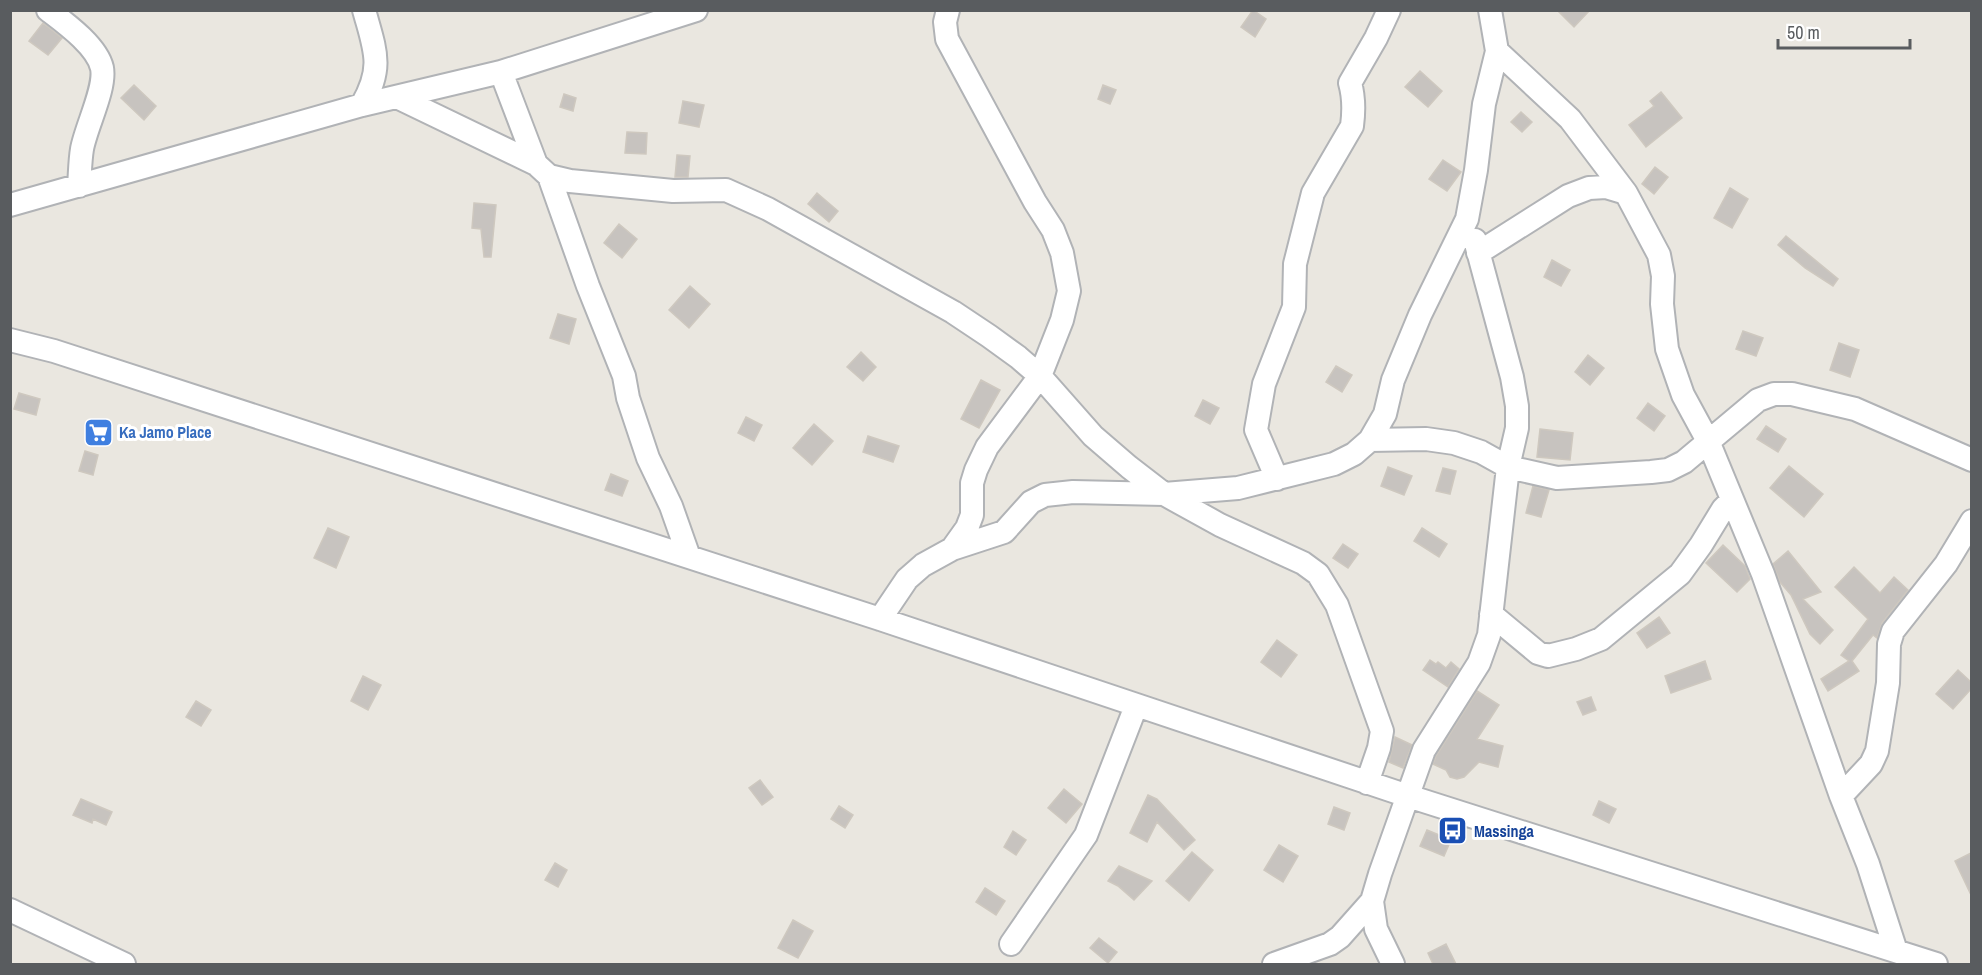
<svg xmlns="http://www.w3.org/2000/svg" width="1982" height="975" viewBox="0 0 1982 975" font-family="'Archivo Narrow',sans-serif">
<style>
.building{fill:#c7c3bf;stroke:#cec8bf;stroke-width:1.5}
.lines{fill:none;stroke-linecap:round;stroke-linejoin:round}
.minor-casing{stroke:#b1b3b6;stroke-width:26}
.minor{stroke:#fff;stroke-width:22}
.labels{text-anchor:middle;dominant-baseline:central;stroke-width:6;stroke-linejoin:round;paint-order:stroke}
.shop-label{font-size:16px;font-weight:bold;fill:#366cbe;stroke:#fff;text-anchor:start}
.transit-label{font-size:16px;font-weight:bold;fill:#164399;stroke:#fff;text-anchor:start}
</style>
<rect width="100%" height="100%" fill="#eae7e0"/>
<!-- building -->
<path class="building" d="M1253 10 1266 19 1255 37 1241 27Z
M1557 10H1590L1574 27Z
M43 23 62 38 48 55 29 41Z
M1420 71 1442 91 1428 107 1405 87Z
M134 85 156 106 144 120 121 98Z
M1103 85 1116 90 1110 104 1098 99Z
M1661 92 1682 118 1646 147 1629 125 1654 106 1650 101Z
M564 94 576 98 573 111 560 107Z
M683 101 704 105 699 127 679 123Z
M1521 112 1532 122 1522 132 1511 122Z
M627 132 647 133 646 154 625 153Z
M677 155 690 156 688 177H675Z
M1443 160 1461 172 1447 191 1429 179Z
M1655 167 1668 177 1654 194 1642 184Z
M1730 188 1748 199 1732 228 1714 218Z
M817 193 838 211 829 222 808 204Z
M474 203 496 205 491 257H484L481 229 472 228Z
M619 224 637 239 622 258 604 243Z
M1786 236 1838 279 1833 286 1805 268 1778 245Z
M1552 260 1570 270 1561 286 1544 277Z
M690 286 710 304 689 328 669 310Z
M558 314 576 319 569 344 550 338Z
M1743 331 1763 338 1756 356 1736 349Z
M1839 343 1859 350 1850 377 1830 370Z
M861 352 876 367 863 381 847 367Z
M1588 355 1604 368 1590 385 1575 372Z
M1336 366 1352 375 1342 392 1326 382Z
M981 380 1000 390 979 428 961 419Z
M19 393 40 399 36 415 14 409Z
M1203 400 1219 408 1210 424 1195 416Z
M1648 403 1665 416 1654 431 1637 418Z
M746 417 762 425 754 441 738 433Z
M814 424 833 441 812 465 793 448Z
M1766 426 1786 439 1778 452 1757 439Z
M1540 429 1573 433 1570 460 1537 457Z
M868 436 899 446 893 462 863 452Z
M85 451 98 455 93 475 79 471Z
M1789 466 1823 494 1804 517 1770 488Z
M1388 467 1412 476 1404 495 1381 486Z
M1443 468 1456 471 1450 494 1436 491Z
M611 474 628 481 622 496 605 490Z
M1533 486 1549 490 1541 517 1526 513Z
M328 528 349 537 336 568 314 558Z
M1422 528 1447 544 1439 557 1414 541Z
M1343 544 1358 554 1348 568 1333 558Z
M1723 545 1745 566 1750 579 1737 592 1706 563Z
M1788 551 1821 592 1803 599 1833 630 1820 644 1810 634 1791 595 1780 582 1773 564Z
M1854 567 1880 593 1894 577 1908 590 1882 623 1877 638 1873 635 1852 661 1859 671 1828 691 1821 679 1849 661 1841 655 1868 619 1835 587Z
M1659 617 1670 633 1647 648 1637 633Z
M1277 640 1297 655 1281 677 1261 662Z
M1430 660 1436 664 1438 662 1446 668 1451 662 1459 669 1448 687 1423 670Z
M1705 661 1711 679 1671 693 1665 676Z
M1958 670 1971 682V689L1953 709 1936 694Z
M363 676 381 685 368 710 351 701Z
M1477 691 1499 705 1477 739 1503 746 1498 767 1479 762 1464 777 1457 779 1450 777 1446 770 1433 764 1436 756Z
M1591 697 1596 710 1583 715 1577 702Z
M196 701 211 710 201 726 186 717Z
M1395 737 1412 745 1403 768 1389 762Z
M760 780 773 797 762 805 749 788Z
M1064 789 1082 804 1066 823 1048 808Z
M1148 795 1157 799 1195 840 1184 850 1157 822 1147 842 1130 833Z
M81 799 112 812 106 825 93 819 92 823 73 815Z
M1599 801 1616 809 1609 823 1593 815Z
M839 806 853 815 845 828 831 819Z
M1334 807 1350 813 1344 830 1328 824Z
M1427 830 1451 840 1444 856 1420 846Z
M1013 831 1026 840 1016 855 1004 847Z
M1279 845 1298 856 1283 882 1264 870Z
M1192 852 1213 870 1189 901 1166 881Z
M1971 853V895L1955 861Z
M555 863 567 870 558 887 545 880Z
M1119 866 1152 881 1134 900 1118 886 1108 881Z
M985 888 1005 901 996 915 976 902Z
M793 920 813 931 798 958 778 948Z
M1099 938 1117 952 1108 963 1090 948Z
M1446 944 1456 964H1433L1428 953Z"/>
<g class="lines">
<defs>
<path id="minor" d="M48 10C65 23 97 46 102 68 106 88 86 127 82 149 80 161 80 174 79 186
M948 10 945 22 947 39 1035 202 1053 230 1062 253 1069 291 1062 320 1040 376 987 447 976 470 972 483V515L967 528 952 549
M1497 51 1570 119 1626 193
M501 72 536 164
M397 97 536 164 549 176 570 181 673 191 726 190 768 209 953 312 989 336 1018 357 1040 376 1093 436 1129 467 1164 494 1220 525 1303 563 1318 574 1337 605 1382 731 1379 748 1367 783
M362 105C384 67 375 50 364 10
M549 176 588 286 624 376 628 398 648 458 671 506 689 557
M10 205 362 105 501 72 696 10
M1478 253 1568 196 1589 188 1606 187 1626 193 1659 255 1663 276 1662 304 1667 349 1683 395 1708 441 1763 574 1841 796 1868 864 1896 951
M10 340 54 351 880 619 1408 796 1936 964
M1370 440 1426 439 1454 443 1481 452 1508 467 1557 478 1651 472 1668 470 1684 462 1758 400 1774 394H1792L1855 409 1972 460
M1277 479 1256 430 1264 384 1294 307 1295 264 1313 193 1352 126C1354 111 1354 97 1350 83L1376 38 1389 10
M1491 614 1538 653 1548 656 1576 649 1601 639 1680 574 1701 545 1723 509 1731 501
M880 619 907 579 923 565 952 549 1004 532 1031 502 1045 495 1073 492 1164 494 1238 488 1334 464 1354 454 1370 440 1385 414 1393 380 1420 315 1467 219 1476 170 1484 104 1497 51 1490 10
M1841 796 1871 764 1877 751 1888 683 1889 644 1893 631 1946 564 1972 521
M10 910 124 964
M1011 944 1086 835 1136 706
M1274 964 1330 944 1340 937 1372 901
M1393 964 1376 929 1372 901 1380 874 1424 750 1479 663 1489 635 1508 467 1517 428V406L1512 377 1475 240"/>
</defs>
<!-- minor casing -->
<use href="#minor" class="minor-casing"/>
<!-- minor -->
<use href="#minor" class="minor"/>
</g>
<!-- icons -->
<defs>
<symbol id="supermarket-square" viewBox="-11 -11 22 22"><rect x="-9" y="-9" width="18" height="18" rx="4" fill="#3f7fe0" stroke="#fff"/><path d="M-6-5.5h2.5l.6 2H6L4.5 2H-2.5L-4.4-4H-6ZM-1.5 3.2a1.3 1.3 0 1 0 .1 0ZM3 3.2a1.3 1.3 0 1 0 .1 0Z" fill="#fff"/></symbol>
<symbol id="bus-square" viewBox="-11 -11 22 22"><rect x="-9" y="-9" width="18" height="18" rx="4" fill="#1a4fb4" stroke="#fff"/><path d="M-5-6H5V4H4V6H2V4H-2V6H-4V4H-5ZM-3.5-4V0h7V-4ZM-3.5 1.2v1.5H-2V1.2ZM2 1.2v1.5H3.5V1.2Z" fill="#fff"/></symbol>
</defs>
<g fill-rule="evenodd">
<use href="#supermarket-square" x="82" y="416" width="33" height="33"/>
<use href="#bus-square" x="1436" y="814" width="33" height="33"/>
</g>
<g class="labels">
<!-- shop labels -->
<g class="shop-label">
<text x="119" y="432">Ka Jamo Place</text>
</g>
<!-- transit labels -->
<g class="transit-label">
<text x="1474" y="831">Massinga</text>
</g>
</g>
<!-- border -->
<rect width="1982" height="975" fill="none" stroke="#595c5f" stroke-width="24"/>
<!-- scale -->
<path d="M1778 39v9h132v-9" fill="none" stroke="#595c5f" stroke-width="3"/>
<text x="1787" y="39" font-size="18" fill="#595c5f" stroke="#ffffff" stroke-width="4.5" paint-order="stroke">50 m</text>
</svg>
